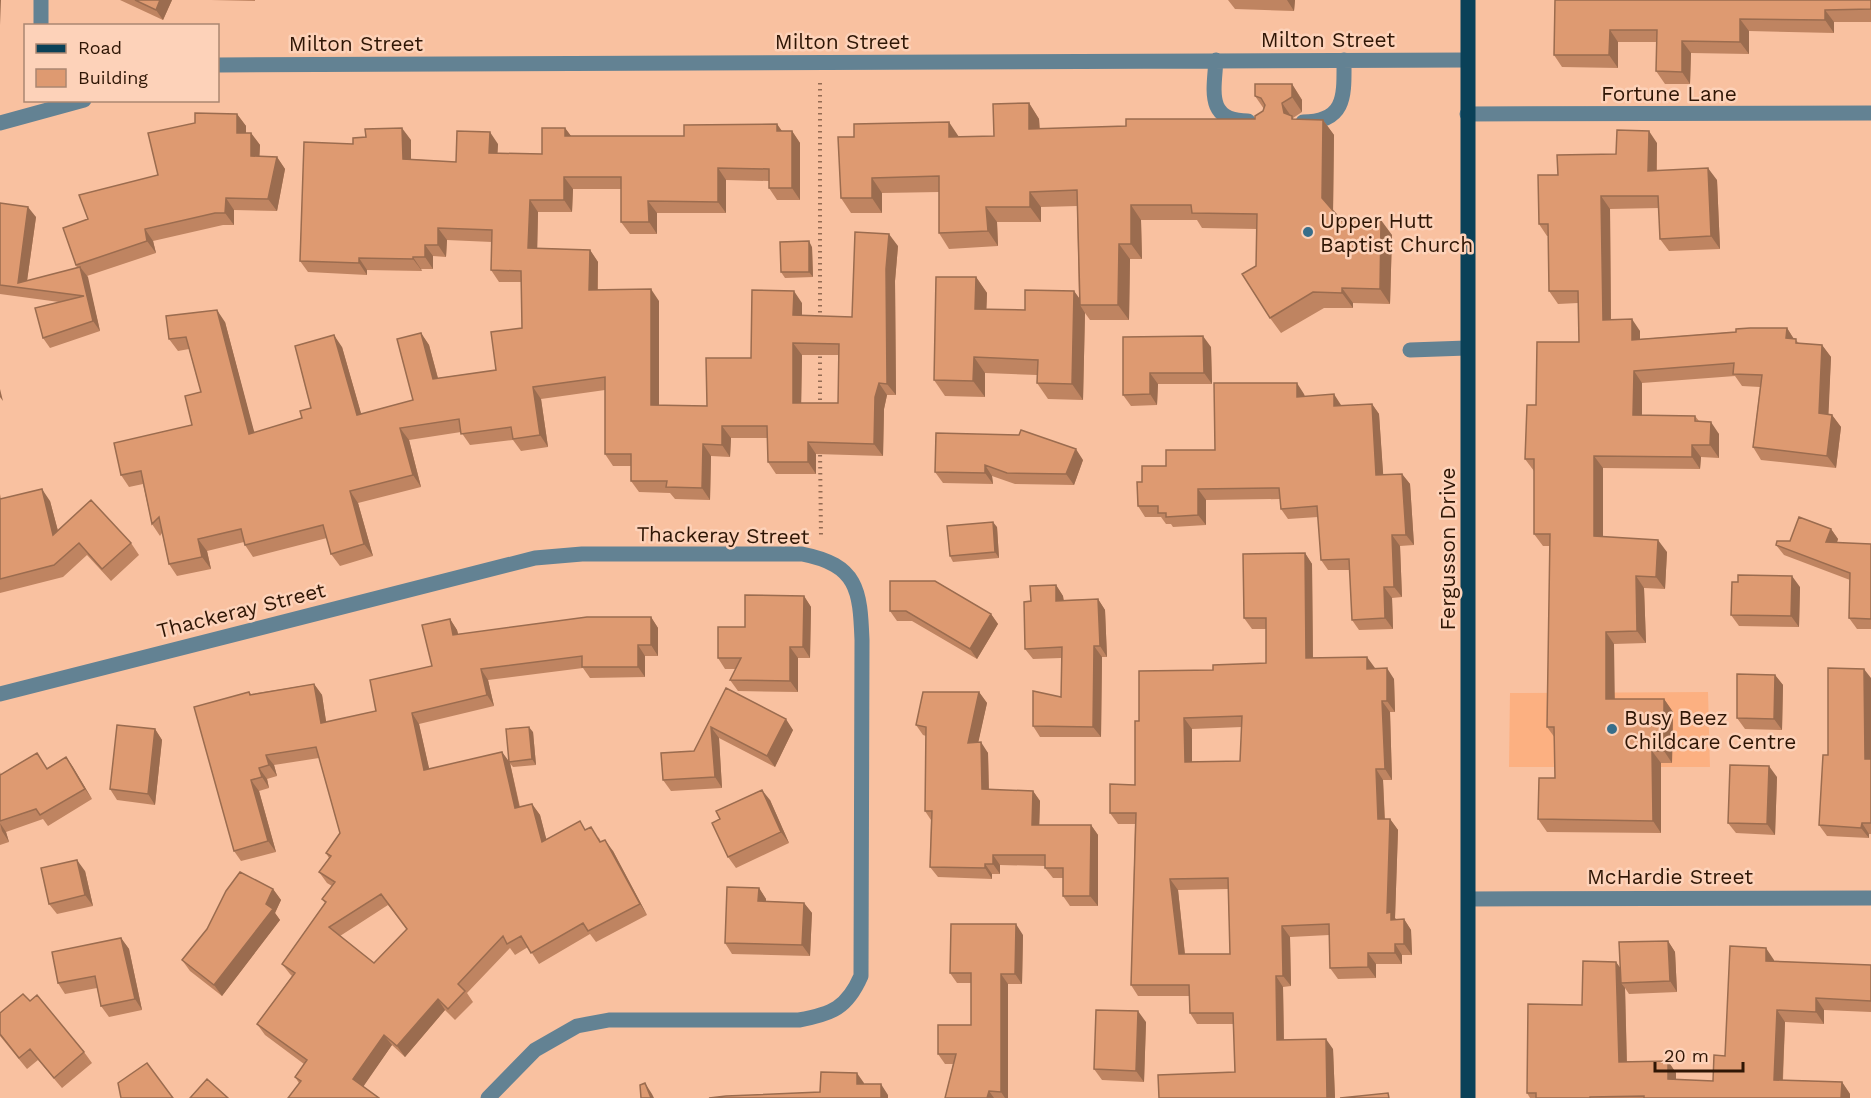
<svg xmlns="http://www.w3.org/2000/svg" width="1871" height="1098" viewBox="0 0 1871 1098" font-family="'Work Sans',sans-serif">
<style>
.built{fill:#fcb081}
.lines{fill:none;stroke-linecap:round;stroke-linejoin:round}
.path{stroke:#946b52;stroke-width:4;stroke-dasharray:1.5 4.5;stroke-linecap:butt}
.minor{stroke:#638293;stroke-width:15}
.major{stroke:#0a4158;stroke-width:15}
.wall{fill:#bf8461;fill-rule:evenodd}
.shaded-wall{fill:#9b6c4f}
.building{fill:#de9a71;stroke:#9b6c4f;stroke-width:1.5;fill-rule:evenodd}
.poi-dot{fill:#386e8a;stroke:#fdd2b9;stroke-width:2}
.labels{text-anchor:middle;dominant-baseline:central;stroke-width:5;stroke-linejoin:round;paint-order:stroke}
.street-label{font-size:21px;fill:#2f1605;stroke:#fdd2b9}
.poi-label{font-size:21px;fill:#2f1605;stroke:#fdd2b9;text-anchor:start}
</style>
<rect width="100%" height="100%" fill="#f9c1a0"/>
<!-- built -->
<path class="built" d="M1708 692 1710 767H1509L1510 693Z"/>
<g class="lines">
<!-- path -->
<path class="path" d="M820 83V319
M820 406V350
M820 449 821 538"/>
<!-- minor -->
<path class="minor" d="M41 26V0
M1216 60C1214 91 1206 121 1248 121
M218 65 1467 60
M1467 114 1871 113
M1303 122C1347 122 1344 94 1344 60
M0 123 84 100
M1410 350 1467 348
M0 694 535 558 582 554H802C858 565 860 590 862 640L861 976C847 1008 832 1014 799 1020H609L577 1026 535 1050 488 1098
M1469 899 1871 898"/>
<!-- major -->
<path class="major" d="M1468 0V1098"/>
</g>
<!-- wall -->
<path class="wall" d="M120 0H172L163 20Z
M211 0H255V1Z
M1228 0H1295L1294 11 1235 9Z
M1555 0H1871V22H1834V33L1749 31V54L1691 53 1690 84H1665L1656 71 1657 42H1618V68L1562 67 1554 55Z
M1292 84 1302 100V112L1293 118 1294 120H1323L1334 135 1333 211 1342 221 1392 235 1390 304 1353 303V308H1324L1281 333 1270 318 1256 266 1257 229 1202 228 1197 220H1141L1142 259H1130L1129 320H1090L1085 313 1083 400 1048 399 1037 383V375L985 373V397L945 396 934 380 976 277 987 293 986 309 1025 310 1074 291 1079 298 1077 206 1041 207V222H997L998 246 949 249 939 233V192L882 193V213H851L841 198 838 137 994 136 1029 103 1039 119 1040 129 1126 126 1255 119 1263 111 1264 109 1255 96Z
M237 114 246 126V133H251L260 145 259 156 277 157 285 169 277 211 234 210V225H223L153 241 156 253 87 276 100 331 50 348 43 338 59 302 0 294V203L36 217 27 281 77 268 76 265 88 219 158 175Z
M777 124 782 131H792L800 143V200H777L769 188V181L726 180V213H657V234H630L621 222V189H573L572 212H538L537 248 590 250 598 262V290L659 301V405L707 406 802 303V316L852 317 898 246 895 281 896 395H887L884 409 883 456 816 454V474H776L768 462V438H731L730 457 711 456 710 500 675 499 670 493 639 492 631 481V466H613L605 454V390L541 399 548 447 521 451 513 440 470 445 461 432 409 440 421 487 358 503 373 556 340 566 331 554 327 538 253 557 245 545 244 542 207 551 211 569 177 576 169 564 162 533 160 536 152 524 143 484 129 487 121 475 192 425 201 392 189 349 178 351 169 339 225 322 254 433 302 418 311 408 342 347 361 414 413 400 421 333 429 345 438 378 496 370 522 328 521 282H499L491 270 492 242 447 240 446 257 433 256V269H421L422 271 367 270V275L308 272 300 261 353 144 411 140V159L456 162 498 144 497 153 542 154 565 128 571 136H684ZM802 355H838V403H801Z
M1657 143V170L1717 180 1720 249 1669 251 1660 239 1659 208 1610 209 1611 319 1640 331V339L1787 328 1794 339 1799 343 1822 345 1831 357 1828 414 1832 415 1841 427 1836 468 1761 460 1753 447 1760 387 1742 386 1735 376 1642 383V415L1695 416 1699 421 1719 434V458L1701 457 1700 469 1603 468V537L1667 552 1665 589 1644 588 1646 643 1614 644V699H1664L1673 712 1672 763H1661V833L1547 832 1538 819 1555 778V738L1547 727 1550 546H1543L1534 534V471L1525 459 1536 405 1579 342 1578 303 1558 304 1549 291V236H1547L1539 224 1558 175 1616 154Z
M812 247 813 277 785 278 781 272Z
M1123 337 1211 347 1212 384H1158L1157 405 1131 406 1123 395Z
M1304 394 1305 396 1341 405V406L1372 404 1379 414 1383 475 1402 474 1410 484 1414 545 1400 546 1402 597 1392 598 1393 629 1359 630 1352 620 1350 570H1328L1321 560 1318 517 1288 519 1281 509 1280 499 1206 500V525L1173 527 1171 524H1166L1161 517H1145L1138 506 1142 482 1166 466 1215 450Z
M936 433 1083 460 1074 485 1015 484 992 476 993 484 943 483 935 472Z
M0 494 1 499 50 501 58 531 131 543 139 555 111 581 87 555 63 577 0 593Z
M997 527 999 558 953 562 950 556Z
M1831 529 1838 539 1837 543 1871 544V629H1857L1849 618 1850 580 1784 555 1776 545Z
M1305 553 1312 564 1313 658 1375 669 1394 679 1395 712H1390L1392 780H1383L1385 819H1390L1398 830 1395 918 1396 920 1404 919 1411 930 1412 955H1402V964H1376V978L1338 979 1330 968 1329 935 1290 937 1291 986 1283 987 1284 1040 1333 1049 1335 1098H1159L1235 1072 1234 1024H1197L1190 1013 1189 996H1138L1131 985 1135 824H1118L1110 813 1135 785 1139 721 1213 670 1266 663V629H1252L1244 618ZM1242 727 1240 761 1192 762V729ZM1228 889 1230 954H1185L1178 890Z
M890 581 991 614 998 624 977 659 912 621H897L890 611Z
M1056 585 1063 596 1064 600 1098 599 1105 610 1107 657H1102L1101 737H1040L1033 726 1061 697V658L1033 659 1025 649 1031 601Z
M1800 587 1799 627 1739 626 1731 615Z
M804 596 811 607 810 658H798V692L738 691 730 680 736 669H725L718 658 745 627Z
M651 617 658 628V656H645V677L590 678 583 668 488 680 494 706 419 724 429 769 502 752 510 763 520 807 532 804 540 815 546 839 586 830 599 838 601 842 613 851 647 915 596 942 590 934 539 964 528 947 515 955 510 948 467 993 473 1002 455 1020 445 1010 405 1057 392 1045 363 1086 299 1083 295 1077 304 1064 265 1035 257 1024 292 976 290 974 282 964 325 903 322 899 332 886 327 883 319 872 329 858 326 853 340 833 319 758 274 765 277 776 267 779 269 788 259 791 276 852 241 861 234 851 249 692 251 694 314 684 322 695 326 722 376 711 432 666 450 619 457 630 458 634ZM388 905 407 929 374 963 340 936Z
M1775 675 1783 685 1782 730 1745 729 1737 718Z
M1871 678V834H1869V838L1827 836 1819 825 1828 755Z
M726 688 793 730 775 767 719 738 722 788 671 791 663 780 694 751Z
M979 692 987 703 978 742 988 753 989 790 1033 791 1040 801 1039 825H1091L1098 835V906H1070L1063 896V878H1053L1045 868V866L1000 865V874H992V879L938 877 930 867 931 820 925 811 926 736 923 735 916 725Z
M155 729 162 740 155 805 117 800 110 789Z
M533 732 536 765 513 767 509 762Z
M66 757 92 799 48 826 43 819 6 832 9 842 0 845V772L1 775 47 768Z
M1777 777 1775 835 1736 833 1728 823Z
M770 800 789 843 736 868 728 857Z
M85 871 93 906 57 914 49 904Z
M759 888 766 899V901L804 903 812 913 810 956 732 954 725 943Z
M273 889 281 900 275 913 280 920 222 996 190 971 182 960Z
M1023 935 1022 984H1008V1098H945L953 1064H945L938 1054 971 1025V983H957L950 973Z
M121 938 129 949 142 1010 109 1017 101 1006 97 988 65 994 58 983Z
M1668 941 1675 952 1677 992 1629 994 1625 988 1627 1062 1668 1061 1676 1073V1080L1713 1081 1774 960V961L1871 965V1012L1824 1010V1024L1785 1022 1783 1080 1842 1082 1850 1094V1098H1530L1527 1093 1582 1005 1616 962 1620 968Z
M30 1001 84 1052 92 1063 62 1088 38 1060 27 1069 0 1036V1013Z
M1146 1022 1144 1082 1102 1080 1094 1069Z"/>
<!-- shaded-wall -->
<path class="shaded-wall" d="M0 0H1L0 25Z
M160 0H172L163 20 156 10Z
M1287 0H1295L1294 11Z
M1825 10 1834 22V33L1825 20Z
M1740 19 1749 31V54L1740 42Z
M1610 30 1618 42V68L1609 55Z
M1682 41 1691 53 1690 84 1682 72Z
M1292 84 1302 100V112L1292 97Z
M1029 103 1039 119 1040 144 1029 129Z
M1282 103 1302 132 1284 113Z
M237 114 246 126V145L237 133Z
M1323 120 1334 135 1333 213 1322 198Z
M949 122 959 137H949Z
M777 124 785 136 777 131Z
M402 128 411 140V171L403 159Z
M565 128 574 140 565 136Z
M792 131 800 143V200L792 188Z
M1649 131 1657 143 1656 183 1648 171Z
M490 132 498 144 497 165 489 153Z
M251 133 260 145 259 168 251 156Z
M277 157 285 169 277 211 268 199Z
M718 168 726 180V213L718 202Z
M1708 168 1717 180 1720 249 1711 236Z
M564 177 573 189 572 212 564 200Z
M872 178 882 193V213L872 198Z
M1030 192 1041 207V222L1030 207Z
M1601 196 1610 209 1611 332 1603 320Z
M226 198 234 210V225L225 213Z
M530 200 538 212 537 260 528 248Z
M648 201 657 213V234L649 222Z
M1131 205 1141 220 1142 259 1131 244Z
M28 207 36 217 26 288 18 283Z
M986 207 997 222 998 246 988 231Z
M1381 220 1392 235 1390 304 1380 289Z
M438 228 447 240 446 257 438 245Z
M145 229 153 241 156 253 147 241Z
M889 234 898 246 895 281 896 395 887 384 886 269Z
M809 241 812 247 813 277 809 272Z
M1119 244 1130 259 1129 320 1118 305Z
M425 245 433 256V269L425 257Z
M590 250 598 262 597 302 589 290Z
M413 257 421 269 422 271 413 259Z
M359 258 367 270V275L359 263Z
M80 267 88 277 100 331 93 321Z
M976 277 987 293 986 325 975 309Z
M1342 288 1353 303V308L1342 293Z
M651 289 659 301V417L651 405Z
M794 291 802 303V327L793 315Z
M1074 291 1084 305H1080L1085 313 1083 400 1072 384Z
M217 310 225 322 258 446 249 434Z
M1632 319 1640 331V352L1632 340Z
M1787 328 1795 341 1786 338Z
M421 333 429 345 441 390 433 379Z
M334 335 342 347 365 427 357 415Z
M1203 336 1211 347 1212 384 1204 373Z
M793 343 802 355 801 415 793 403Z
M1822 345 1831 357 1828 426 1819 413Z
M974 357 985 373V397L973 381Z
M1634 371 1642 383V427L1633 415Z
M1150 373 1158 384 1157 405 1150 394Z
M879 383 887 395 884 409 883 456 874 444 875 397Z
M1297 383 1304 394 1305 407 1297 397Z
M533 387 541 399 548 447 540 435Z
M0 389 3 401 0 397Z
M1334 394 1341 405 1342 417 1334 406Z
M1372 404 1379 414 1384 486 1376 475Z
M1832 415 1841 427 1836 468 1827 456Z
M1711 422 1719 434V458L1710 445Z
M722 426 731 438 730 457 722 445Z
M400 428 409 440 421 487 413 475Z
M808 442 816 454V474L808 462Z
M703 444 711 456 710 500 702 488Z
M1692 445 1701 457 1700 469 1692 457Z
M1076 449 1083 460 1074 485 1066 474Z
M1594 456 1603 468V548L1594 536Z
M985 465 992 476 993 484 985 473Z
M1402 474 1410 484 1414 545 1406 535Z
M42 489 50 501 62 546 53 535Z
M1198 489 1206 500V525L1198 515Z
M350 491 358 503 373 556 364 544Z
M993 522 997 527 999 558 995 552Z
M1831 529 1838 539 1833 553 1826 542Z
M1392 535 1400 546 1402 597 1394 587Z
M198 539 207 551 211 569 202 557Z
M1658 540 1667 552 1665 589 1656 577Z
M1305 553 1312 564 1313 669 1306 658Z
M1636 576 1644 588 1646 643 1637 631Z
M1792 576 1800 587 1799 627 1791 616Z
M1056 585 1063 596 1064 611 1056 601Z
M1384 587 1392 598 1393 629 1385 618Z
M804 596 811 607 810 658 803 647Z
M1098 599 1105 610 1107 657 1100 646Z
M991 614 998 624 977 659 970 649Z
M651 617 658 628V656L651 645Z
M450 619 457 630 461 645 453 635Z
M1606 632 1614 644 1615 711 1606 699Z
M638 645 645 656V677L638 667Z
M1094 646 1102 657 1101 737 1093 727Z
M790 647 798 658V692L790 681Z
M1367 657 1375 668 1367 669Z
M1387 668 1394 679 1395 712 1387 701Z
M481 669 488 680 494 706 487 695Z
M1864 669 1871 678V767L1865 759Z
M1775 675 1783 685 1782 730 1774 719Z
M314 684 322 695 328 734 321 723Z
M979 692 987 703 976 753 968 743Z
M1664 699 1673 712 1672 763 1664 751Z
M1382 701 1390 712 1392 780 1385 769Z
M412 713 419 724 432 781 424 770Z
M1184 718 1192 729V773L1185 762Z
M786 719 793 730 775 767 767 756Z
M529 727 533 732 536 765 532 759Z
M711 727 719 738 722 788 715 777Z
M155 729 162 740 155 805 148 794Z
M981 742 988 753 989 800 982 789Z
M1652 751 1661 763V833L1653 821Z
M502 752 510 763 522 819 515 808Z
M266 755 274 765 277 776 269 765Z
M66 757 73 767 92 799 85 789Z
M1769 766 1777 777 1775 835 1767 824Z
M259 768 267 779 269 788 262 777Z
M1376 769 1383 780 1385 829 1378 819Z
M251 780 259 791 276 852 268 841Z
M762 790 770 800 789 843 781 832Z
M1033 791 1040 801 1039 835 1032 825Z
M532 804 540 815 550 853 542 842Z
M1390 819 1398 830 1395 918 1399 923V931L1387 913Z
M0 823 6 832 9 842 2 831Z
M1862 823 1869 834V838L1861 828Z
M1091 825 1098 835V906L1090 896Z
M605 840 613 851 647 915 640 904Z
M993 855 1000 865V874L993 864Z
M77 860 85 871 93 906 85 895Z
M985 864 992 874V879L985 868Z
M1170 879 1178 890 1186 965 1179 954Z
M759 888 766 899V912L758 901Z
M273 889 281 900 275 913 280 920 222 996 214 985 266 904Z
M804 903 812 913 810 956 802 945Z
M1404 919 1411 930 1412 955 1404 944Z
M1016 924 1023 935 1022 984 1015 974Z
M1282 926 1290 937 1291 986 1283 976Z
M121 938 129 949 142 1010 135 999Z
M1668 941 1675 952 1677 992 1670 981Z
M1395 944 1402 955V964L1395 953Z
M1766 948 1774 960V972L1766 961Z
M1368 953 1376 964V978L1368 967Z
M1616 962 1624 973 1621 983 1625 988 1627 1074 1619 1062Z
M1001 974 1008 984V1098H1005L1001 1092Z
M1276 976 1283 987 1284 1051 1277 1040Z
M1816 998 1824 1010V1024L1816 1012Z
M438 999 445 1010 405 1057 397 1046Z
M1777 1010 1785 1022 1782 1092 1774 1080Z
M1138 1011 1146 1022 1144 1082 1136 1071Z
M384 1035 392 1045 361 1090 353 1079Z
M1326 1039 1333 1049 1335 1098H1327Z
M1668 1061 1676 1073V1091L1668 1079Z
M857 1073 864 1083V1094L857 1084Z
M1842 1082 1850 1094V1098H1841Z
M645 1083 652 1094 654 1098H651Z
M881 1084 888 1095V1098H881Z
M989 1091 994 1098H987Z"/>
<!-- building -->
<path class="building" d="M135 0H160L156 10Z
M1555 0H1871V9L1825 10V20L1740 19V42L1682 41V72L1656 71 1657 30H1610L1609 55H1554Z
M1255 84H1292V97L1282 103 1284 113 1292 116V119L1323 120 1322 198 1342 221 1381 220 1380 289 1342 288V293L1313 292 1270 318 1242 274 1256 266 1257 214 1192 213 1191 205H1131V244H1119L1118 305H1080L1077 190 1030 192V207H986L988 231 939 233V176L872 178V198H841L838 137H854V124L949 122V137L994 136 993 104 1029 103V129L1126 126V119H1255V116L1263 111 1265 105 1261 98 1255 96Z
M195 113 237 114V133H251V156L277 157 268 199 226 198 225 213H215L145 229 147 241 76 265 63 228 88 219 79 195 158 175 148 133 195 123Z
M777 124V131H792V188H769V169L718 168V202L648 201 649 222H621V177H564V200H530L528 248 590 250 589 290 651 289V405L707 406 706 358H751L752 290 794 291 793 315 852 317 855 232 889 234 886 269 887 384 879 383 875 397 874 444 808 442V462H768L767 426H722V445L703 444 702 488 666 487 667 481H631V454H605V377L533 387 540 435 513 439 511 427 461 434 459 419 400 428 413 475 350 491 364 544 331 554 323 525 245 545 241 529 198 539 202 557 169 564 159 517 152 524 141 471 121 475 114 443 192 425 185 396 201 392 186 337 169 339 166 316 217 310 249 434 302 418 300 411 311 408 295 346 334 335 357 415 413 400 397 339 421 333 433 379 496 370 491 332 522 328 521 271 491 270 492 230 438 228V245H425V257H413V259L359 258V263L300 261 304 142 353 144V138L366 137 365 129 402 128 403 159 456 162 457 131 490 132 489 153 542 154V128H565V136H684V125ZM793 343 839 344 838 403H793Z
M1617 130 1649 131 1648 171 1708 168 1711 236 1660 239 1658 196H1601L1603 320 1632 319V340L1736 332V329L1750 328H1787L1786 338 1796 339V343L1822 345 1819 413 1832 415 1827 456 1753 447 1762 375 1733 374 1734 363 1634 371 1633 415 1695 416V421L1711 422 1710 445H1692V457L1594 456V536L1658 540 1656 577 1636 576 1637 631 1606 632V699H1664V751H1652L1653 821 1538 819 1539 778H1555L1554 727H1547L1550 534H1534V459H1525L1527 405H1536L1537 342H1579L1578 291H1549L1548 224H1539L1538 175H1558L1557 155 1616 154Z
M0 203 28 207 18 283 80 267 93 321 43 338 35 308 84 296 0 285Z
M809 241V272H781L780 242Z
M936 277H976L975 309 1025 310V290L1074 291 1072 384 1037 383 1038 360 974 357 973 381 934 380Z
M1203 336 1204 373H1150V394L1123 395V337Z
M1214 383H1297V397L1334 394V406L1372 404 1376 475 1402 474 1406 535H1392L1394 587H1384L1385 618 1352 620 1349 559 1321 560 1317 506 1281 509 1279 488 1198 489V515L1166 517V513H1158V506H1138L1137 482H1142V466H1166V450H1215Z
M1021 430 1076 449 1066 474 1007 473 985 465V473L935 472 936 433 1019 435Z
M42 489 53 535 91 500 131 543 102 569 79 543 54 565 0 579V499Z
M1799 517 1831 529 1826 542 1871 544V619L1849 618 1850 573 1776 545 1777 541H1790Z
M993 522 995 552 950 556 947 526Z
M1305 553 1306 658 1367 657V669L1387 668V701H1382L1385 769H1376L1378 819H1390L1387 913 1391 912V920L1404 919V944H1395V953H1368V967L1330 968 1329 924 1282 926 1283 976H1276L1277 1040 1326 1039 1327 1098H1159L1158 1075 1235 1072 1233 1013H1190L1189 985H1131L1136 813H1110V784L1135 785V721H1139V671L1213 670V665L1266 663V618H1244L1243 554ZM1242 716 1240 761 1185 762 1184 718ZM1228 878 1230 954H1179L1170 879Z
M1738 575 1792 576 1791 616 1731 615 1732 582H1738Z
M890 581H935L991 614 970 649 906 611H890Z
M1056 585V601L1098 599 1100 646H1094L1093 727 1033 726V691L1061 697 1062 647 1025 649 1024 602 1031 601 1030 586Z
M745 595 804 596 803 647H790V681L730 680 741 658H718V627H745Z
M587 617H651V645H638V667H582V656L481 669 487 695 412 713 424 770 502 752 515 808 532 804 542 842 580 821 585 830 591 827 600 842 605 840 640 904 588 931 583 923 531 953 521 936 507 944 503 936 458 984 465 991 448 1009 438 999 397 1046 384 1035 353 1079 379 1098H288L301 1081 295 1077 307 1060 257 1024 295 973 282 964 326 902 322 899 335 882 319 872 331 856 326 853 340 833 316 747 266 755 269 765 259 768 262 777 251 780 268 841 234 851 194 707 249 692 250 695 314 684 321 723 376 711 370 680 432 666 422 625 450 619 453 635ZM381 894 407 929 374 963 329 927Z
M1828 668 1864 669 1865 759H1871V823H1862L1861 828 1819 825 1823 755H1828Z
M1737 674 1775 675 1774 719 1737 718Z
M726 688 786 719 767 756 711 727 715 777 663 780 661 753 694 751Z
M923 692H979L968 743 981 742 982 789 1033 791 1032 825H1091L1090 896H1063V868H1045V855H993V864H985V868L930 867 932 811H925L926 727 916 725Z
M117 725 155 729 148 794 110 789Z
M529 727 532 759 509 762 506 729Z
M37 753 47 769 66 757 85 789 40 815 36 809 0 821V775Z
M1730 765 1769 766 1767 824 1728 823Z
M762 790 781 832 728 857 712 823 720 819 716 811Z
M77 860 85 895 49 904 41 868Z
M240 872 273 889 266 904 273 909 214 985 182 960 207 929 226 891Z
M727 887 759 888 758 901 804 903 802 945 725 943Z
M951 924H1016L1015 974H1001V1092L989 1091 987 1098H945L956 1054H938V1025H971V973H950Z
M121 938 135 999 101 1006 95 976 58 983 52 952Z
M1668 941 1670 981 1621 983 1619 942Z
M1730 946 1766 948V961L1871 965V1001L1816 998V1012L1777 1010 1774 1080 1842 1082 1841 1098H1644V1096L1590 1097V1098H1536V1093H1527L1528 1004 1582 1005 1583 961 1616 962 1619 1062 1668 1061V1079L1713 1081 1714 1055 1725 1056Z
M23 994 30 1001 37 995 84 1052 54 1078 30 1049 19 1058 0 1034V1013Z
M1096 1010 1138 1011 1136 1071 1094 1069Z
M147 1063 173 1098H121L118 1083Z
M821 1072 857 1073V1084H881V1098H709L726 1096 820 1092Z
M207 1079 228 1098H190Z
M645 1083 651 1098H641L640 1085Z
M1388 1093 1389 1098H1340Z"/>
<!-- markers -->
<g class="poi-dot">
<circle cx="1308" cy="232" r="6"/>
<circle cx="1612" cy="729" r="6"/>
</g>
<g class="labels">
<!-- street labels -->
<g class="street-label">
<text x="1328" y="39">Milton Street</text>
<text x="842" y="41">Milton Street</text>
<text x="356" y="43">Milton Street</text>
<text x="1669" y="93">Fortune Lane</text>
<text transform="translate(723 535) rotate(1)">Thackeray Street</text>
<text transform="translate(1447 549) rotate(-90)">Fergusson Drive</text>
<text transform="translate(241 610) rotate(-14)">Thackeray Street</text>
<text x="1670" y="876">McHardie Street</text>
</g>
<!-- poi labels -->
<g class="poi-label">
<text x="1320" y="220">Upper Hutt<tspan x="1320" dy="24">Baptist Church</tspan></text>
<text x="1624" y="717">Busy Beez<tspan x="1624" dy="24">Childcare Centre</tspan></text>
</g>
</g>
<!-- legend -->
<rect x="24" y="24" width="195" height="78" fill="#fdd2b9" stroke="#ab8771" stroke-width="1.5"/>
<rect x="36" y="44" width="30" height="9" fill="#0a4158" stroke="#ab8771" stroke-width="1.5"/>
<text x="78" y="54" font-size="18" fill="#2f1605">Road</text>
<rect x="36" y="69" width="30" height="18" fill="#de9a71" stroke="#ab8771" stroke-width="1.5"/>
<text x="78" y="84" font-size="18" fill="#2f1605">Building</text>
<!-- scale -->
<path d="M1655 1062v9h88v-9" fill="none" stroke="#2f1605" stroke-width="3"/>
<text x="1664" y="1062" font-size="18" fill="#2f1605" stroke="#fdd2b9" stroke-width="4.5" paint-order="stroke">20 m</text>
</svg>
